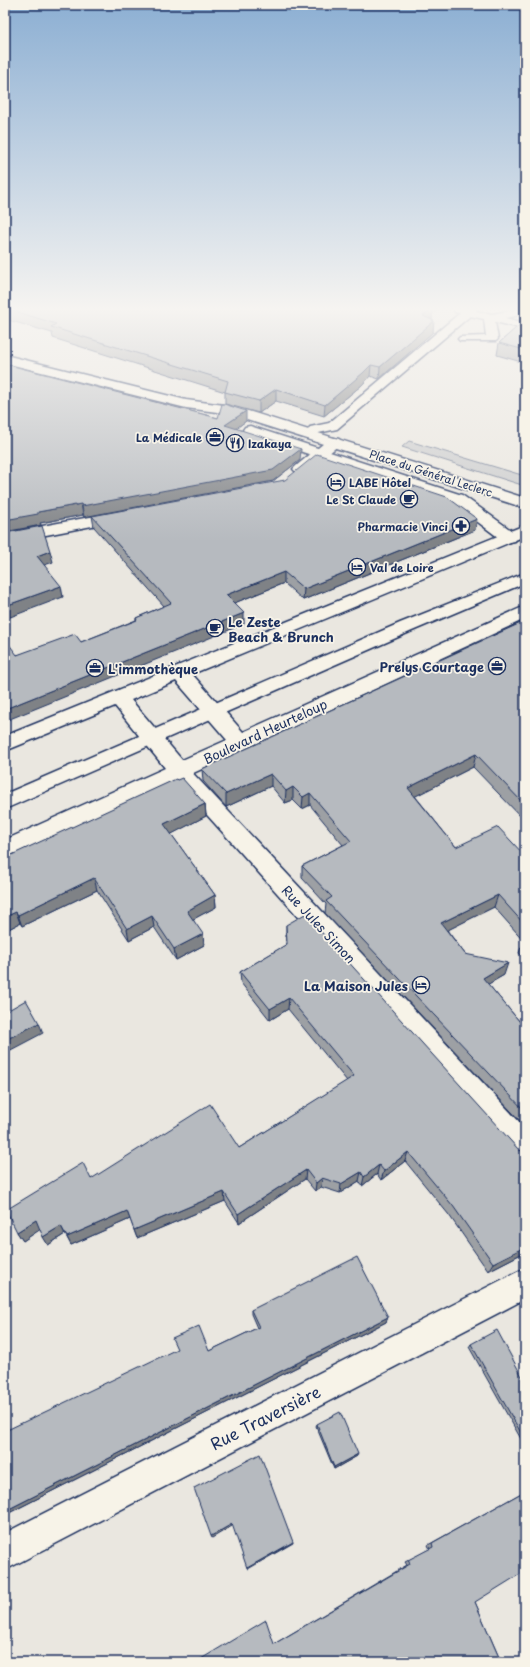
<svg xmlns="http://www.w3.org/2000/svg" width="530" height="1667" viewBox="0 0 530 1667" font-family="'Playpen Sans',sans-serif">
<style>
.green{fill:#cbcccd;stroke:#737e96}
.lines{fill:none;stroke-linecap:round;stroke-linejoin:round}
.pedestrian-casing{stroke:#1b2f5e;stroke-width:3}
.minor-casing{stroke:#1b2f5e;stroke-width:3}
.secondary-casing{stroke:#1b2f5e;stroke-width:3}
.primary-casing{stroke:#1b2f5e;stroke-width:3}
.pedestrian{fill:#f7f3e8;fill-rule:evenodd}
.minor{fill:#f7f3e8;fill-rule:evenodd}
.secondary{fill:#f7f3e8;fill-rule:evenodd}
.primary{fill:#f7f3e8;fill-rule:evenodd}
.wall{fill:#9da0a4;stroke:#1b2f5e}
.shaded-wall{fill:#7f8286;stroke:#1b2f5e}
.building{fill:#b6babf;stroke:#1b2f5e}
.labels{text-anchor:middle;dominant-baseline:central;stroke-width:3.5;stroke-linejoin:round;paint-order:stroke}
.far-poi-label{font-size:11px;font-weight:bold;fill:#1b2f5e;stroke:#f7f3e8;text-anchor:end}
.far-street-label{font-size:11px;fill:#1b2f5e;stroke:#f7f3e8}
.poi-label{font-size:13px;font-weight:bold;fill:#1b2f5e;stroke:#f7f3e8;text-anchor:start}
.street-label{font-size:13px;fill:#1b2f5e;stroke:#f7f3e8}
.near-street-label{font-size:16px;fill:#1b2f5e;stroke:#f7f3e8}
</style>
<rect width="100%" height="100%" fill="#eae7e0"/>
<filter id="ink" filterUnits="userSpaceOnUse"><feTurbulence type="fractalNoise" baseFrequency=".025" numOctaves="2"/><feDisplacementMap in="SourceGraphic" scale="8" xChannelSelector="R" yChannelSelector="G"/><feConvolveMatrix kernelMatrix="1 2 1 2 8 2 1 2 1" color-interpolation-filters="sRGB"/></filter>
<g filter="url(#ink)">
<!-- green -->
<path class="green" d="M409 441 525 476V486L402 447Z"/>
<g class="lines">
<defs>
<path id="pedestrian" d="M455 308H478L476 311 492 314 525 308V314L505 318 525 323V329L495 322 498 339 496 341H460L458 339 460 337 486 336 484 319 470 316 337 429 314 434 310 433 308 430 310 427 329 423 460 313 455 312 454 310Z
M525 573V583L412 631 5 809V794L400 623Z"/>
<path id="minor" d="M334 438 339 439 341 442 339 445 306 472 301 474 296 472 293 469 296 466 329 439Z
M122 511 128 513 130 516 128 519 5 543V533Z
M179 763 186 766 525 1128V1162L515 1158 172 776 169 771 172 766Z
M525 1268V1299L5 1570V1533Z"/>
<path id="secondary" d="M5 355 186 400 232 406 525 498V508L225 413 186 408 5 363Z
M250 426 462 495 515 533 517 537 515 541 509 542 503 541 450 501 245 433 243 430 245 427Z"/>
<path id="primary" d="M525 525V536L192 674 243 732 525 606V619L248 748 5 859V840L165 768 115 706 5 751V736ZM176 681 227 740 182 760 131 700Z"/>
</defs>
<!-- pedestrian casing -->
<use href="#pedestrian" class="pedestrian-casing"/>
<!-- minor casing -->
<use href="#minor" class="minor-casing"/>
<!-- secondary casing -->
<use href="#secondary" class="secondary-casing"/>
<!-- primary casing -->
<use href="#primary" class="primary-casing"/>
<!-- pedestrian -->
<use href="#pedestrian" class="pedestrian"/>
<!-- minor -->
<use href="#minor" class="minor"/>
<!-- secondary -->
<use href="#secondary" class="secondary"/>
<!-- primary -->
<use href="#primary" class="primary"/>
</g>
<!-- wall -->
<path class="wall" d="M5 308H439L432 314V320L433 332 379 379 370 376 362 385 324 416 276 401 259 413 225 404V392L53 338 52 333 5 319Z
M525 320V363L497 355 499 343Z
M5 364 218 418 246 421 236 428 300 460 273 481 84 517 83 515 40 523 41 525 5 532Z
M92 516 475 530 303 600 284 583 234 603 244 624 17 655 81 642 136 620V618L164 606 94 527Z
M525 621V821L473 767 415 796 456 847 525 856V942L494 907 447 930 465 954 504 975 488 984 525 1028V1126L325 913 326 904 302 878V866L343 845 310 805 302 809 293 800 285 803 271 786 226 807 203 781 202 769Z
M205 804 206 816 171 834 215 895 216 907 193 919 204 945 176 960 154 927 129 940 97 890 22 926 20 923 5 931V858Z
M286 925 519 1150 525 1152V1252L488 1271 449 1215 405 1161 381 1180 377 1174 362 1186 359 1181 340 1193 321 1187 315 1191 305 1179 239 1223 225 1201 137 1238 130 1219 71 1245 65 1234 48 1245 40 1229 23 1241 17 1232 91 1179 239 1148 347 1081 288 1009 270 1020 241 983 240 972 286 945Z
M525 945V960L519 953 521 947Z
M251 1310 388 1317 386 1322 5 1515V1431L209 1351 257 1328 251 1314Z
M471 1344 525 1382V1446L469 1347Z
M317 1424 357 1456 334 1469 316 1426Z
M525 1491 475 1602 501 1662 274 1644 407 1565 405 1562 430 1549 428 1545Z"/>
<!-- shaded-wall -->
<path class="shaded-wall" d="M429 308H439L432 314V320L423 316Z
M434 321 433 332 379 379 380 367Z
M371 365 370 376 362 385 324 416 325 405Z
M276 389V401L259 413V401Z
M246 411V421L226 436 225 425Z
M301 449 300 460 273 481 84 517 82 506Z
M81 504 83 515 40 523 41 525 5 532V520L38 512Z
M477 519 475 530 303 600 304 589Z
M50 551 53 562 39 567 37 556Z
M284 572V583L227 606 226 595Z
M61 586 63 597 5 619V606Z
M244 613V624L5 721V709Z
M476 754 473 767 406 801 408 788Z
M271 774V786L226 807V794Z
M293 787V800L285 803 286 791Z
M310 793V805L302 809 303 797Z
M205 804 206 816 166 837 164 824Z
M94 878 97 890 22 926 18 915Z
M215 895 216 907 188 922 187 911Z
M498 895 494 907 438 935 441 923Z
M16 912 20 923 5 931V917Z
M152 916 154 927 129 940 127 929Z
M203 934 204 945 176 960 174 949Z
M508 963 504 975 480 989 483 978Z
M289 998 288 1009 270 1020V1009Z
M39 1023 43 1033 5 1053V1040Z
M408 1152 405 1161 381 1180 384 1171Z
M379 1165 377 1174 362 1186 364 1177Z
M306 1170 305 1179 239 1223 238 1214Z
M361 1172 359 1181 340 1193 341 1184Z
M322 1178 321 1187 315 1191 316 1183Z
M224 1192 225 1201 137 1238 134 1230Z
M127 1211 130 1219 71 1245 67 1237Z
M36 1220 41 1229 23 1241 17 1232Z
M61 1226 65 1234 48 1245 43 1237Z
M525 1247V1252L488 1271 493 1263Z
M388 1317 386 1322 5 1515V1511Z
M358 1454 357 1456 334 1469V1467Z
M232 1524V1526L212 1538 211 1536Z
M293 1542V1543L248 1569 247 1568Z"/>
<!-- building -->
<path class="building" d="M5 308H432L433 309 423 316 434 321 380 367 371 365 363 373 325 405 276 389 259 401 225 392 228 381 51 327 56 324Z
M525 320V350L499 343Z
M5 364 218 418 222 404H224L246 411 225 425 301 449 273 470 82 506 81 504 38 512V514L5 520Z
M317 454 447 497 477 519 304 589 284 572 226 595 244 613 5 709V639L17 655 75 634 81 642 137 620 136 618 171 603 92 516 285 480Z
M42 526 50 551 37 556 61 586 5 606V533Z
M525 621V805L476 754 408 788 456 847 498 827 525 856V925L498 895 441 923 465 954 508 963 483 978 525 1028V1111L326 901 332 897 302 866 351 841 310 793 303 797 293 787 286 791 271 774 226 794 202 769Z
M182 778 205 804 164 824 215 895 187 911 203 934 174 949 152 916 127 929 94 878 18 915 16 912 5 917V858L176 779 177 780Z
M305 914 519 1150 525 1152V1247L493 1263 453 1206 408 1152 384 1171 379 1165 364 1177 361 1172 341 1184 322 1178 316 1183 306 1170 238 1214 224 1192 134 1230 127 1211 67 1237 61 1226 43 1237 36 1220 17 1232 6 1210 83 1163 91 1179 210 1104 239 1148 354 1076 289 998 270 1009 240 972 287 944 286 925Z
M525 945V952L521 947Z
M26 1000 39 1023 5 1040V1012Z
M357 1257 388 1317 5 1511V1431L177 1349 172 1338 199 1326 209 1351 259 1327 251 1310Z
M497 1330 525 1382V1440L471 1344Z
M340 1412 358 1454 334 1467 317 1424Z
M260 1454 293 1542 247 1568 232 1524 211 1536 194 1488Z
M525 1491V1571L475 1602 501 1662H196L266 1620 274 1644 410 1564 408 1560 433 1547 432 1543Z"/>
</g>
<!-- sky -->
<linearGradient id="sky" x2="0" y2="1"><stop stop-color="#8cafd3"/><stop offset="0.57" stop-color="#f6f4f1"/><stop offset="1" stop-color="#f6f4f1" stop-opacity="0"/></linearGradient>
<rect width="530" height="542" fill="url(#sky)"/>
<!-- icons -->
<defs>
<symbol id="office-ring" viewBox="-11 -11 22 22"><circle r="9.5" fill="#f7f3e8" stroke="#1b2f5e" stroke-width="1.5"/><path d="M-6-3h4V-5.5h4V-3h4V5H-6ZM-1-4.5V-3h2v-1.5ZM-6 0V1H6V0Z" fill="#1b2f5e"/></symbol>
<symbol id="restaurant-ring" viewBox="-11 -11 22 22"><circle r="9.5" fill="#f7f3e8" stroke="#1b2f5e" stroke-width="1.5"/><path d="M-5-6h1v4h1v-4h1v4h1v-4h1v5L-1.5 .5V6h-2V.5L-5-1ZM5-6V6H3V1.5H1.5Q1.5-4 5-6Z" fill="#1b2f5e"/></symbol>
<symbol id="hotel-ring" viewBox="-11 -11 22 22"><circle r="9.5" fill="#f7f3e8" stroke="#1b2f5e" stroke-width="1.5"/><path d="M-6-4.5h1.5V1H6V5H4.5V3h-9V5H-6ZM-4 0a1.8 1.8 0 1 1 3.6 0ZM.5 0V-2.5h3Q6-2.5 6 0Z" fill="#1b2f5e"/></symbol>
<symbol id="cafe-ring" viewBox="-11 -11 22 22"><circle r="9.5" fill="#f7f3e8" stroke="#1b2f5e" stroke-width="1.5"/><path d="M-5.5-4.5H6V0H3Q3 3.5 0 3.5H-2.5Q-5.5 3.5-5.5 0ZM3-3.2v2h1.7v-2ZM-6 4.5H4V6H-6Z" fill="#1b2f5e"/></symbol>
<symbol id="pharmacy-ring" viewBox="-11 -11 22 22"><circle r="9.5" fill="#f7f3e8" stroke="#1b2f5e" stroke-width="1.5"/><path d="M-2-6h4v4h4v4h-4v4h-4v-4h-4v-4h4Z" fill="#1b2f5e"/></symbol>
</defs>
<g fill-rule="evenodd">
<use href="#office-ring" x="205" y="427" width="20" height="20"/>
<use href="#restaurant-ring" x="225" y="433" width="20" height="20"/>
<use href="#hotel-ring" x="326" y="472" width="20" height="20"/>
<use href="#cafe-ring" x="399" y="489" width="20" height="20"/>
<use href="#pharmacy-ring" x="451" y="516" width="20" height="20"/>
<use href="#hotel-ring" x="347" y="557" width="20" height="20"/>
<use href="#cafe-ring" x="205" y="618" width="20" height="20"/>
<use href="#office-ring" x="487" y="656" width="20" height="20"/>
<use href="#office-ring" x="85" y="658" width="20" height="20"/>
<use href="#hotel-ring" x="411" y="975" width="20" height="20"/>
</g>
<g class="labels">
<!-- far-poi labels -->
<g class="far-poi-label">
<text x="202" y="437">La Médicale</text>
<text x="248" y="443" text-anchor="start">Izakaya</text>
<text x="349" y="482" text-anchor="start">LABE Hôtel</text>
<text x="396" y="499">Le St Claude</text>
<text x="448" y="526">Pharmacie Vinci</text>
<text x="370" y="567" text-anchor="start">Val de Loire</text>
</g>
<!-- far-street labels -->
<g class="far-street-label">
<text transform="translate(431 473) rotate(18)">Place du Général Leclerc</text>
</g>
<!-- poi labels -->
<g class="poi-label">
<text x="228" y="621">Le Zeste<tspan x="228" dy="15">Beach &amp; Brunch</tspan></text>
<text x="484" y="666" text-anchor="end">Prelys Courtage</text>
<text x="108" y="668">L'immothèque</text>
<text x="408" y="985" text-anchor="end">La Maison Jules</text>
</g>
<!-- street labels -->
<g class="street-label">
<text transform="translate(265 731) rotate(-25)">Boulevard Heurteloup</text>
<text transform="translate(319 924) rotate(47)">Rue Jules Simon</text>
</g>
<!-- near-street labels -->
<g class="near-street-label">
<text transform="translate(265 1417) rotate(-27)">Rue Traversière</text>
</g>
</g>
<!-- margin -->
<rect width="530" height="1667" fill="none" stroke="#f7f3e8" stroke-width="20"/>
<rect x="10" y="10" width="510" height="1647" fill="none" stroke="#1b2f5e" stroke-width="1.5" filter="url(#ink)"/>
</svg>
